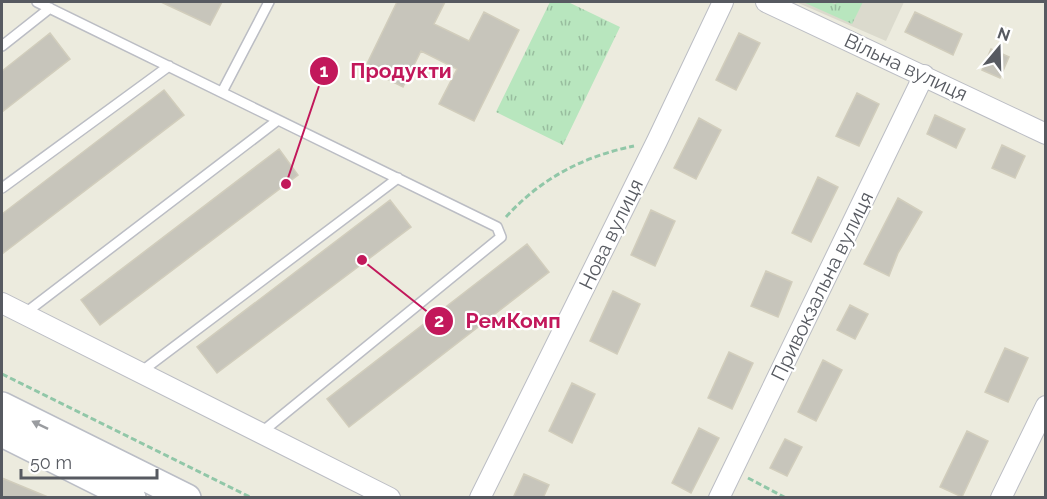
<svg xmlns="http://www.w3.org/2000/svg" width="1047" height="499" viewBox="0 0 1047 499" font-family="Raleway,sans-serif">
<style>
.education{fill:#dbdacd}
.park{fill:url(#park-tufts)}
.building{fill:#c7c5bb;stroke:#d1cdbc;stroke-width:1.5}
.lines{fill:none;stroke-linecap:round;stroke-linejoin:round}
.service-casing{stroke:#bbbdc4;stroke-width:12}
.minor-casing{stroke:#bbbdc4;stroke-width:22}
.secondary-casing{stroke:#bbbec6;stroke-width:30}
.path{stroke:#91c7a8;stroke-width:3;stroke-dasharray:6 3;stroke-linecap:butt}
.service{stroke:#fff;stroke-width:9}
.minor{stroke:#fff;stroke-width:20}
.secondary{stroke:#fff;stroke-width:27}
.oneway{fill:#9a9ca0}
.labels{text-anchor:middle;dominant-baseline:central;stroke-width:4.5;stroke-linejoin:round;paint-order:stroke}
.street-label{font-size:20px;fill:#575a61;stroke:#fff}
.leader{fill:none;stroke:#c2185b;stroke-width:2}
.callout-dot{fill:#c2185b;stroke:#fff;stroke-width:2}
.mark-label{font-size:18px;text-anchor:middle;font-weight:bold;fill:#fff}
.callout-label{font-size:21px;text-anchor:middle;font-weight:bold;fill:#c2185b;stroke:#fff;stroke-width:4.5;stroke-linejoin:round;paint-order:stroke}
</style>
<defs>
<pattern id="park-tufts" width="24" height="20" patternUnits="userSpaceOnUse" patternTransform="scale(1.5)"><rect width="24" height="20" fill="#b8e6be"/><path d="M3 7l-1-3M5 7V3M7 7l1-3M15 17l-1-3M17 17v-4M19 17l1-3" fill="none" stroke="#98bd9e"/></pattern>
</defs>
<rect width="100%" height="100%" fill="#ecebde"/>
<!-- education -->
<path class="education" d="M796 2H904L886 41Z"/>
<!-- park -->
<path class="park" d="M550 2H568L620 27 563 145 496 112Z
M803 2H829L835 4 837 2H863L852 24Z"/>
<!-- building -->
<path class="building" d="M161 2H222L210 25Z
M397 2H445L434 24 469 41 484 12 519 30 474 121 439 104 457 69 421 51 403 87 365 68Z
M915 12 962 34 953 55 905 32Z
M50 33 70 59 2 112V71Z
M739 33 760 43 736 90 716 80Z
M991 49 1009 57 1000 78 982 70Z
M164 90 184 115 2 254V214Z
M857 93 879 104 859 146 836 136Z
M935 115 965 129 956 148 927 134Z
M699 118 721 130 696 179 674 168Z
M1002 145 1025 156 1015 178 992 168Z
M279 149 298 175 100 325 81 300Z
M818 177 838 187 811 242 792 233Z
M898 198 922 212 898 253 889 276 864 264Z
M390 200 411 227 217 373 197 347Z
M651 210 675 221 655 266 631 255Z
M527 244 549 272 349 427 327 399Z
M766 271 792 282 778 317 751 306Z
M613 291 640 304 617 354 590 341Z
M850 305 868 314 855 339 837 330Z
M1005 348 1028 358 1008 402 985 392Z
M729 352 753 363 732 409 708 398Z
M823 360 842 370 816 421 798 412Z
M572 383 595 394 572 443 549 431Z
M699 428 719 438 691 493 672 483Z
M967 431 988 441 962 497 940 487Z
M785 439 802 447 787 476 770 468Z
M524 474 549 485 543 498H513Z
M2 478 48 497V498H2Z"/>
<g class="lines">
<defs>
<path id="service" d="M37 2 497 227 501 237 262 432
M2 46 50 8
M222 92 269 2
M2 188 169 66
M24 314 278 120
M142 371 398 178"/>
<path id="minor" d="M766 2 1046 134
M2 303 390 498
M480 498 657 141 723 2
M719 498 924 75
M1001 498 1046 406"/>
<path id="secondary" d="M2 406 187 498
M2 433 132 498"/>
</defs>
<!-- service casing -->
<use href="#service" class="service-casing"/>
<!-- minor casing -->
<use href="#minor" class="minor-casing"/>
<!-- secondary casing -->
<use href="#secondary" class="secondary-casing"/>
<!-- path -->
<path class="path" d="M506 217C540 179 584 156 634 146
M2 374 252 498
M748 478 786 498"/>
<!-- service -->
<use href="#service" class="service"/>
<!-- minor -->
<use href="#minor" class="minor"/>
<!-- secondary -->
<use href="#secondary" class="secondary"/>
</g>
<!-- one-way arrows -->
<defs><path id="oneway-solid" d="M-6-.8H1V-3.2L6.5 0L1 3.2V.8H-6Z" transform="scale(1.5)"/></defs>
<use class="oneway" href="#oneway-solid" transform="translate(40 425) rotate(-154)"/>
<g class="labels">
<!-- street labels -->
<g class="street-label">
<text transform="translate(906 67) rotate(25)">Вільна вулиця</text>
<text transform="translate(611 234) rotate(-64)">Нова вулиця</text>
<text transform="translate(822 286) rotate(-64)">Привокзальна вулиця</text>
</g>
</g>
<!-- callouts -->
<path class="leader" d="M286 184L324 71M362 260L439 321"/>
<g class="callout-dot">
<circle cx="286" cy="184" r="6"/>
<circle cx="362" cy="260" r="6"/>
<circle cx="324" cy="71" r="15"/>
<circle cx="439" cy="321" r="15"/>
</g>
<g class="mark-label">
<text x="324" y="77">1</text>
<text x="439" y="327">2</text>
</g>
<g class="callout-label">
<text x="401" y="78">Продукти</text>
<text x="513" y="328">РемКомп</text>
</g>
<!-- border -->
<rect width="1047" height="499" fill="none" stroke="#575a61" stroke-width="6"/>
<!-- north arrow -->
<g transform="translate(999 48) rotate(19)" stroke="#ffffff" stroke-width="4.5" paint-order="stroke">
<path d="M0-4.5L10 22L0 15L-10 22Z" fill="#575a61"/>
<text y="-9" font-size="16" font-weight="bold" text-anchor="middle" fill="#575a61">N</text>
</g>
<!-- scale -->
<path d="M21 469v9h136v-9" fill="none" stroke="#575a61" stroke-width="3"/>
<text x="30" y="469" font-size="18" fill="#575a61" stroke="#ffffff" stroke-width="4.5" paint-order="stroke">50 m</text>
</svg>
